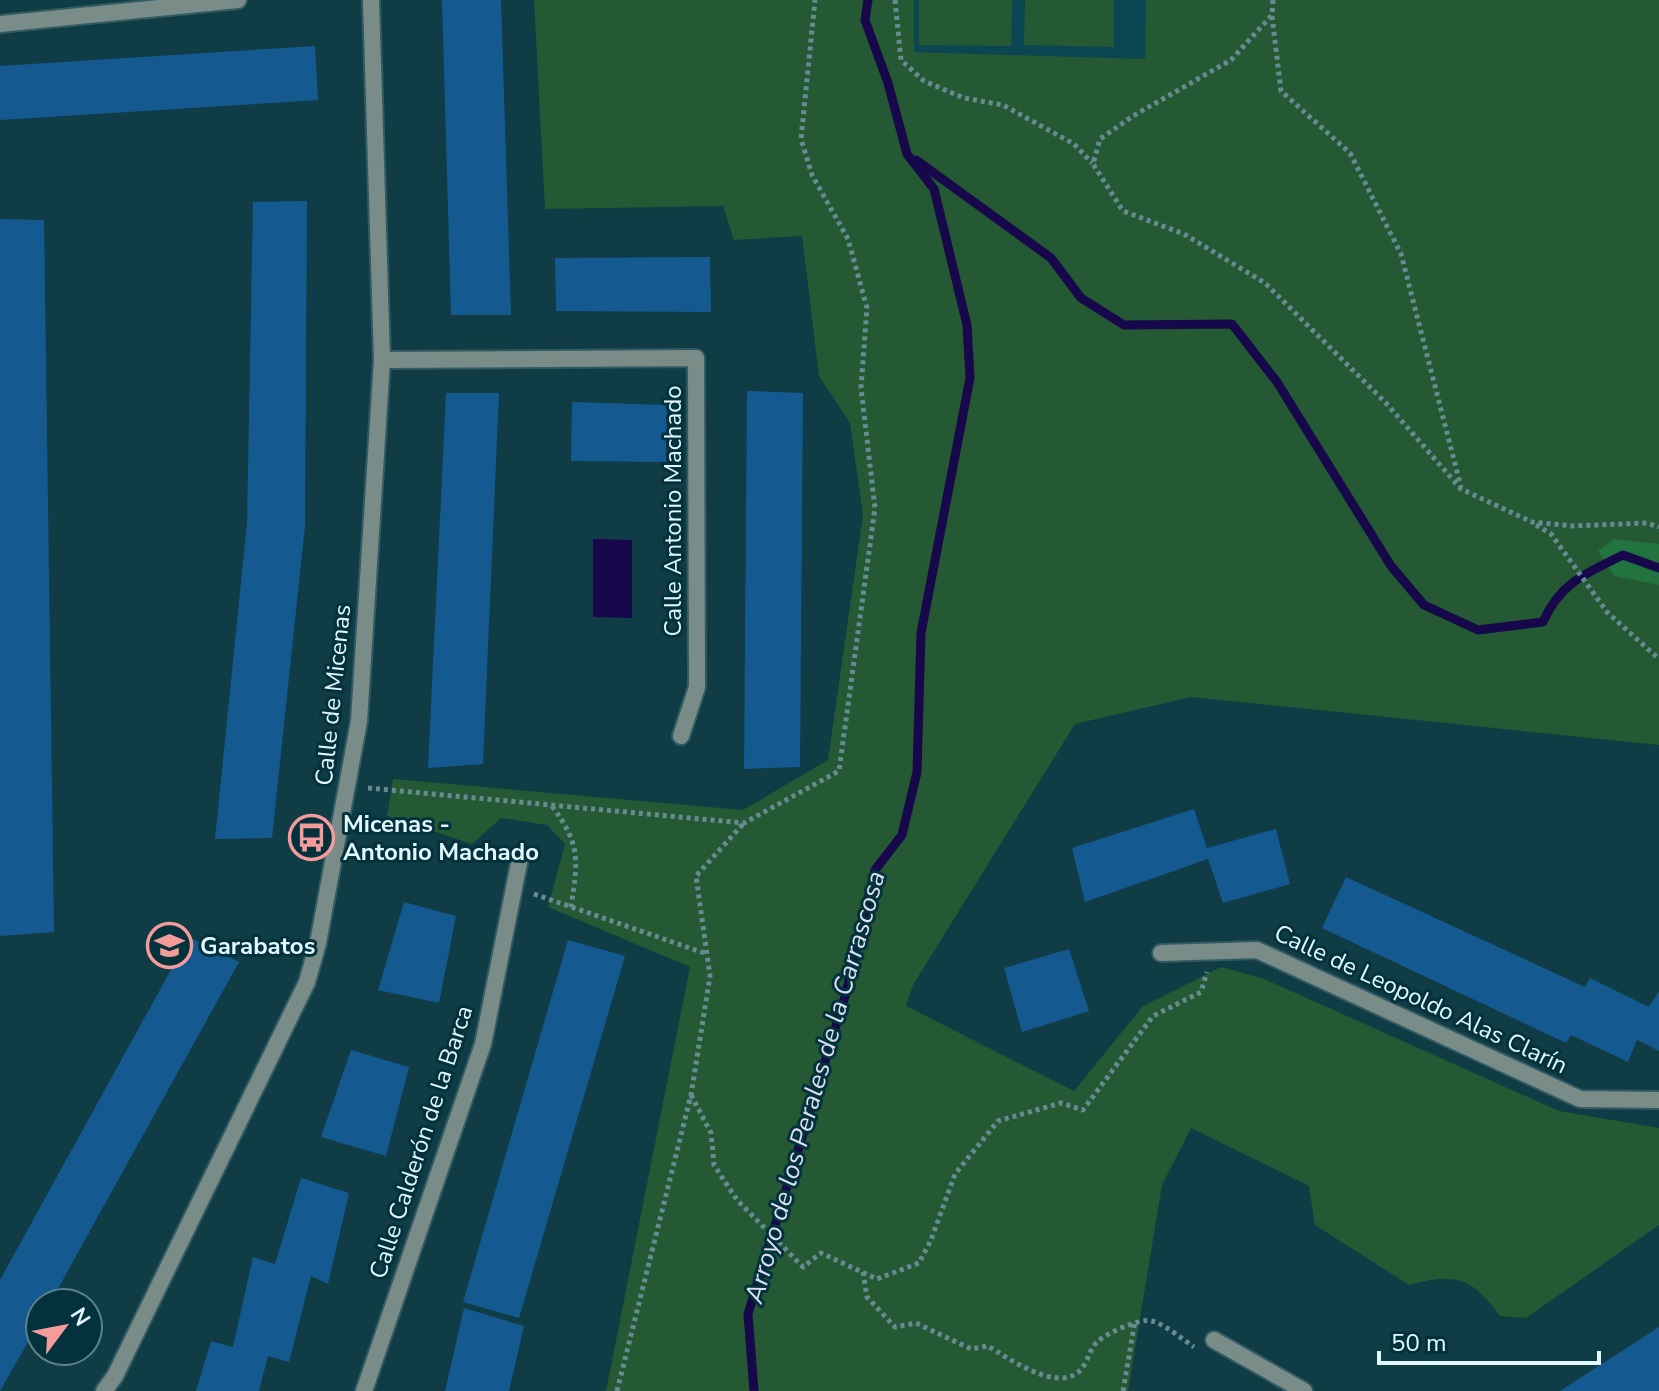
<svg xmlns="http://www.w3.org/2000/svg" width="1659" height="1391" viewBox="0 0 1659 1391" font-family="'Nunito Sans',sans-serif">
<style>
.built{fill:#0b4753}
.green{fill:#245934}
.forest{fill:#23733f}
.water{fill:#16084b}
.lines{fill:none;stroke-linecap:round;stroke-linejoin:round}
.stream{stroke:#16084b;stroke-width:9}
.building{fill:#155991}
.street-casing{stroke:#325a63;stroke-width:20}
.path{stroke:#688b93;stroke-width:5;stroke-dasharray:4 4;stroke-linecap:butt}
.street{stroke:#798c88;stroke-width:16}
.labels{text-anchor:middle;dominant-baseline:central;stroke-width:6;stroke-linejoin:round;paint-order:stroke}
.street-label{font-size:24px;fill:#e2f8fe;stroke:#03323c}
.poi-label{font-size:24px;font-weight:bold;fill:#e2f8fe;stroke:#03323c;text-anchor:start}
.water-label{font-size:26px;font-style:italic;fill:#dddff3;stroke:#03323c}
</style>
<rect width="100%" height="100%" fill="#103c46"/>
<!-- built -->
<path class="built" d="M913 0H1146V59L914 52Z"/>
<!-- green -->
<path class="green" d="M534 0H914V52L1145 59 1146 0H1659V745L1191 697 1075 724 913 985 906 1006 1074 1091 1143 1006 1221 967 1262 978 1559 1111 1659 1128V1225L1526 1318 1500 1316C1472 1278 1456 1272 1409 1285L1315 1225 1309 1186 1191 1128 1162 1185 1128 1391H606L690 967 548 907 565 844 547 825 501 818 472 844 387 816 393 779 743 810 828 760 863 515 850 423 819 376 802 236 734 240 723 206 545 209Z
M919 0H1012L1011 46 919 45Z
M1025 0H1114V47L1024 45Z"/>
<!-- forest -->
<path class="forest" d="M1614 539 1659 544V585L1614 576 1598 551Z"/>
<!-- water -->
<path class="water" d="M593 539 632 540V618L593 617Z"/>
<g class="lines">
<!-- stream -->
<path class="stream" d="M916 160 1051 258 1081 298 1124 325 1232 324 1277 382 1391 566 1424 605 1478 630 1543 622C1560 583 1586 573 1623 555L1659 568
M754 1391 748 1314 846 993 875 870 902 835 917 772 921 633 970 378 967 325 934 189 907 154 888 83 865 20 868 0"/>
</g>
<!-- building -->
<path class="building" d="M442 0H501L511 315H451Z
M315 46 318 100 0 120V66Z
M307 201 305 526 272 838 215 839 247 523 253 202Z
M0 219 44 220 54 932 0 936Z
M710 257 711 312 556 311 555 258Z
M747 391 803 393 800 767 744 769Z
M446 393H499L483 764 428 768Z
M572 402 667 405 666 462 571 461Z
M1194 809 1207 848 1276 829 1290 884 1223 903 1208 859 1085 902 1072 848Z
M1346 877 1585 987 1590 978 1649 1007 1659 991V1051L1637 1040 1628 1062 1571 1035 1566 1043 1322 928Z
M404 902 456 916 439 1003 378 990Z
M189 937 239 962 50 1303H40V1321L0 1391V1280Z
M568 940 625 956 519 1318 463 1302Z
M1069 949 1089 1011 1022 1032 1004 968Z
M351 1050 409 1067 386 1156 321 1137Z
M301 1178 349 1193 328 1284 311 1276 289 1362 268 1356 259 1391H196L211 1341 233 1347 253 1257 275 1264Z
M464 1308 524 1326 509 1391H445Z
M1659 1327V1391H1560Z"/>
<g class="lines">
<defs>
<path id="street" d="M0 24 238 0
M382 360 696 358 697 687 681 736
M1161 953 1257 950 1580 1099 1659 1100
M1214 1340 1304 1391
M104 1391 115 1376 307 982 318 943 359 721 382 360 371 0
M364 1391 483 1044 520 858"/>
</defs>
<!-- street casing -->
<use href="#street" class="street-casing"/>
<!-- path -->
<path class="path" d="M895 0 901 60 924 81 964 98 1003 105 1074 144 1092 163
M1273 0 1272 15 1231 60 1133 116 1100 139 1093 164 1123 211 1184 234 1265 283 1386 403 1461 489 1532 522 1573 526 1647 523 1659 527
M1272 16 1281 91 1350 153 1401 254 1461 487
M1536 525 1551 534 1607 612 1659 659
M368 788 744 823 839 771 875 508 861 388 867 308 848 239 812 175 801 139 815 0
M552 806C581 845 578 860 571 907
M534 894 707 954
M691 1095 711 1133 714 1165 737 1200 803 1267 821 1253 877 1279 919 1263 931 1240 955 1174 998 1121 1061 1103 1083 1110 1153 1016 1201 992 1207 972
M863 1272 867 1297 895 1327 916 1323 971 1349 988 1346C1009 1359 1054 1390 1077 1373 1088 1365 1088 1351 1097 1342 1105 1334 1141 1317 1152 1321 1166 1325 1182 1339 1194 1347
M617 1391 691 1095 710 976 696 876 743 824
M1123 1391 1135 1321"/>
<!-- street -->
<use href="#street" class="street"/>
</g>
<!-- icons -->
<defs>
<symbol id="bus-ring" viewBox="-11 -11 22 22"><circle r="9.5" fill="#03323c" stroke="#f59b9c" stroke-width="1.5"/><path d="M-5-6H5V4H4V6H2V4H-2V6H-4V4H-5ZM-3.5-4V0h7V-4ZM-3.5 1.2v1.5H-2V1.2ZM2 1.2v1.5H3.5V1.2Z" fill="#f59b9c"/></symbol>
<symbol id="school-ring" viewBox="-11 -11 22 22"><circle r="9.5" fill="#03323c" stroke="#f59b9c" stroke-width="1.5"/><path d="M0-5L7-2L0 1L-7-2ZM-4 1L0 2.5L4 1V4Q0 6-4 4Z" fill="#f59b9c"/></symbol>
</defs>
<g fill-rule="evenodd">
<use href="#bus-ring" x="286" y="812" width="51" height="51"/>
<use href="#school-ring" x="144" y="920" width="51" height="51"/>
</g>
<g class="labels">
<!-- street labels -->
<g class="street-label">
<text transform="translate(673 511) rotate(-90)">Calle Antonio Machado</text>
<text transform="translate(333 695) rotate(-84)">Calle de Micenas</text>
<text transform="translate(1421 999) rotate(25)">Calle de Leopoldo Alas Clarín</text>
<text transform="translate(421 1142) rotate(-72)">Calle Calderón de la Barca</text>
</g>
<!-- poi labels -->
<g class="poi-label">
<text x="343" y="824">Micenas -<tspan x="343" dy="28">Antonio Machado</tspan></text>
<text x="200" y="946">Garabatos</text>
</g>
<!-- water labels -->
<g class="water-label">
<text transform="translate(815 1087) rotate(-74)">Arroyo de los Perales de la Carrascosa</text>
</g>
</g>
<!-- north arrow -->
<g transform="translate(64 1327) rotate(58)"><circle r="38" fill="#03323c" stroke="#5c818a" stroke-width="2"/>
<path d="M0-6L14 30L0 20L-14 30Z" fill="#f59b9c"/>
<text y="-12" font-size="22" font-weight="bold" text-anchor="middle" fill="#e2f8fe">N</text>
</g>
<!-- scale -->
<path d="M1379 1351v12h220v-12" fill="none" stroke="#e2f8fe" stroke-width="4"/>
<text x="1391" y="1351" font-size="24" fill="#e2f8fe" stroke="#03323c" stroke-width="6" paint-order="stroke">50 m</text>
</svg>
